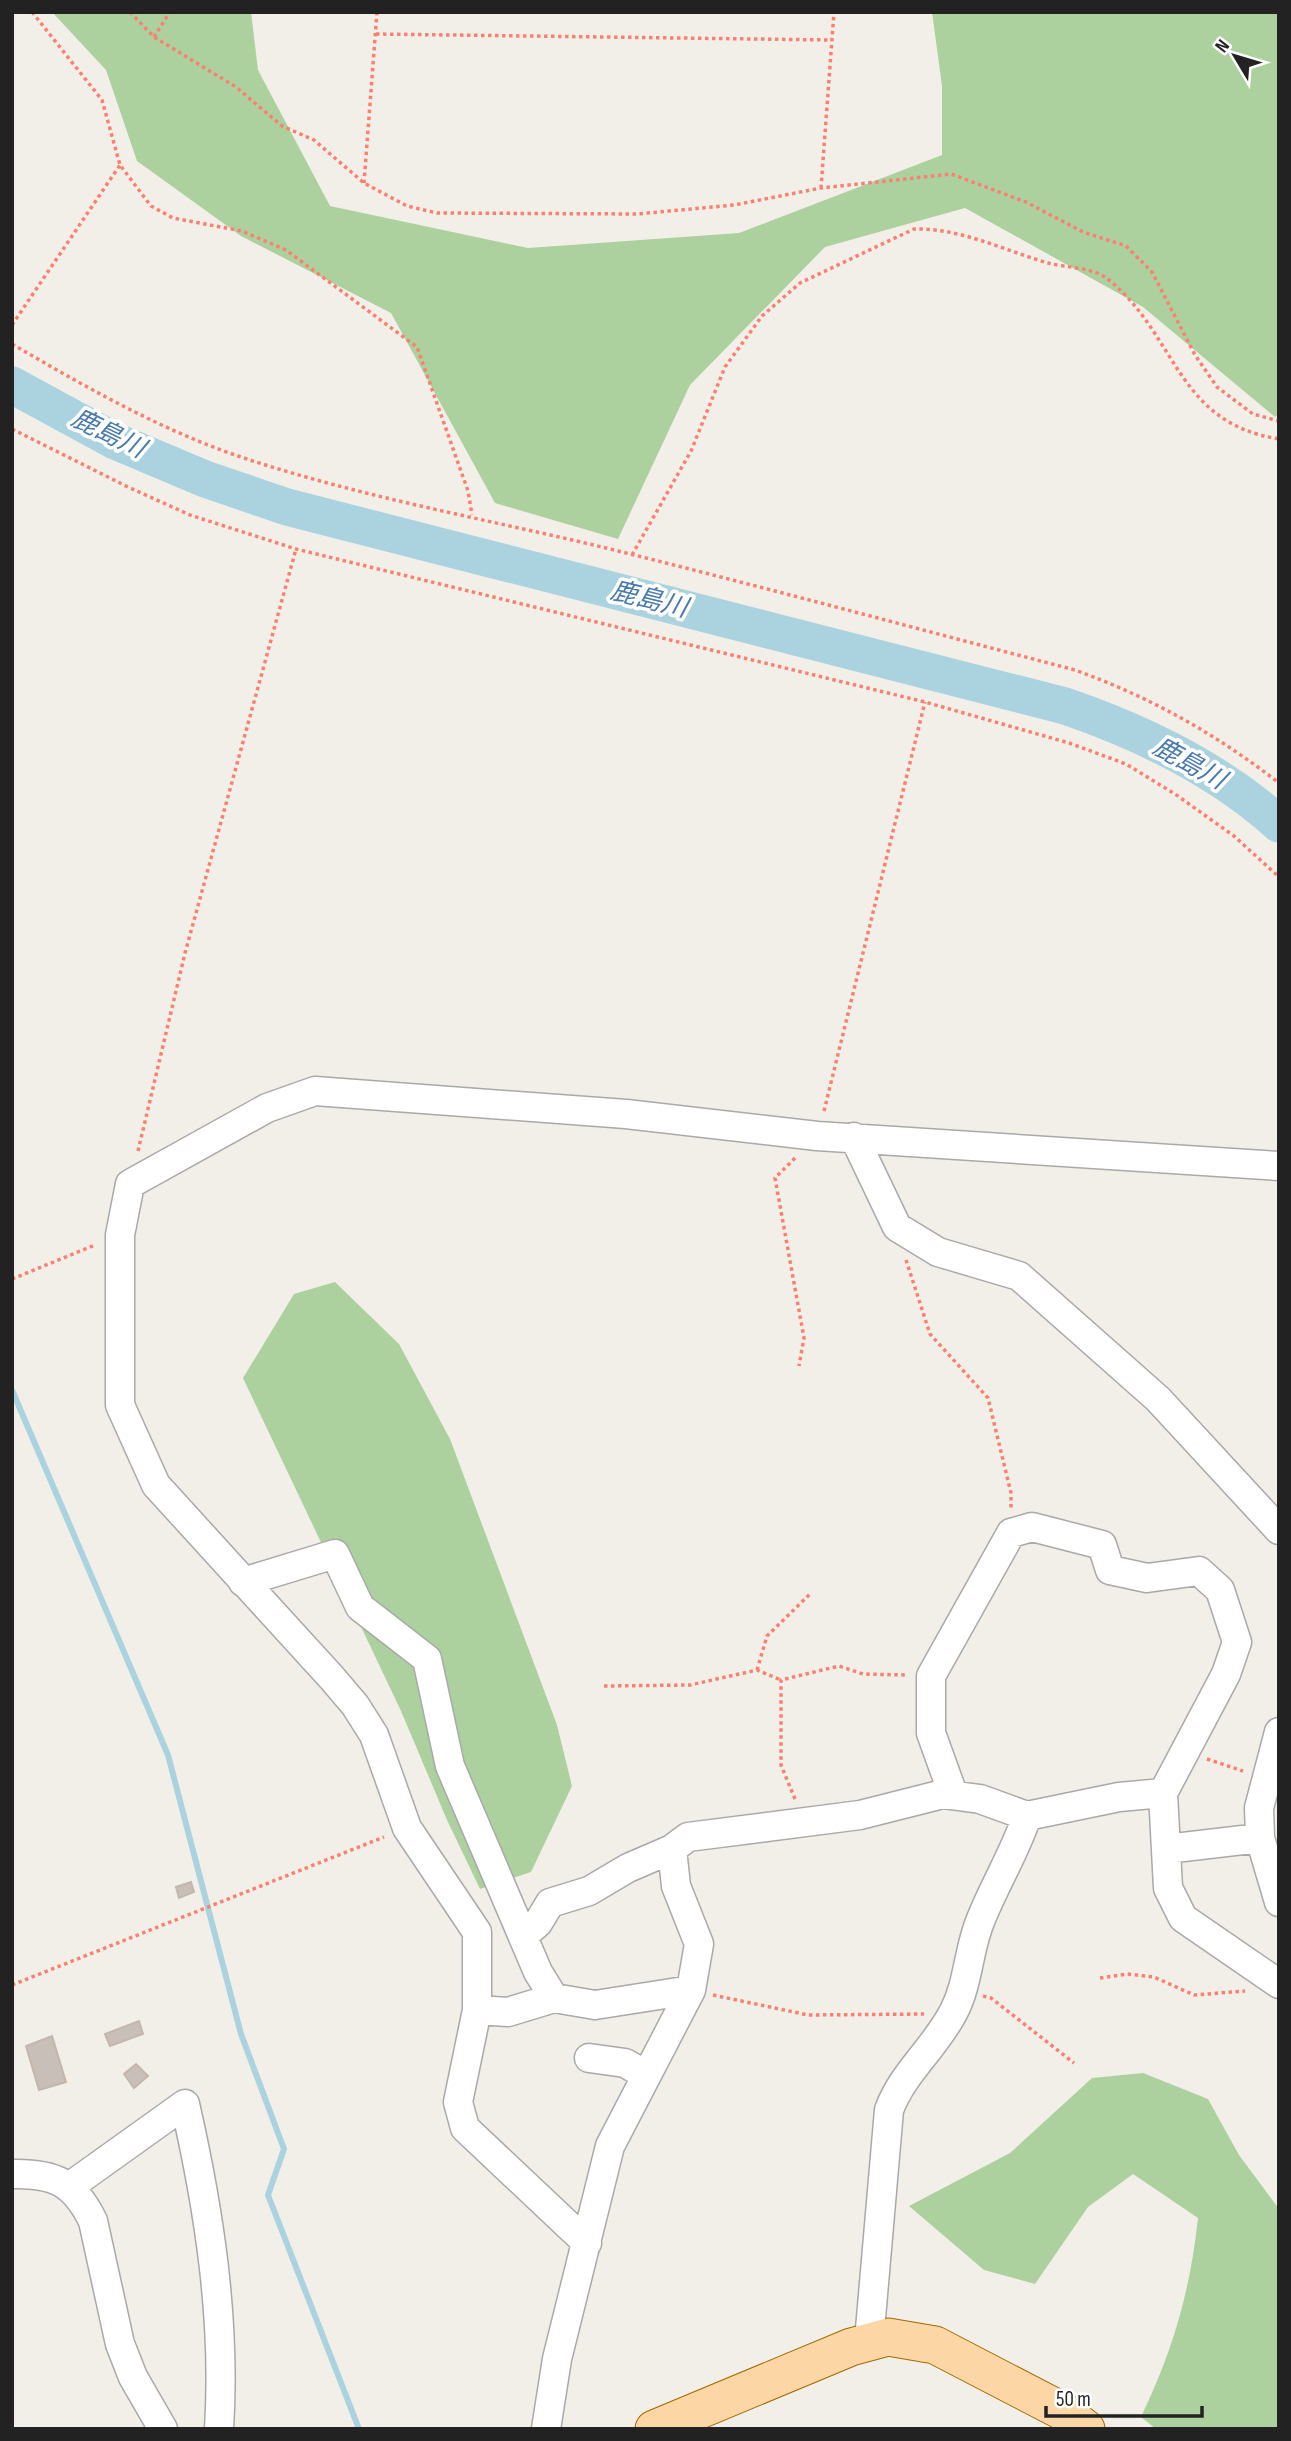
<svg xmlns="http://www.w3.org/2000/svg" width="1291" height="2441" viewBox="0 0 1291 2441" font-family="'Sofia Sans Condensed','Noto Sans JP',sans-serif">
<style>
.forest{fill:#add19e}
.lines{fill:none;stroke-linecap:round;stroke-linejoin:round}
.stream{stroke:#aad3df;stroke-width:6}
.river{stroke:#aad3df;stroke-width:37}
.building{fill:#c7bfb8;stroke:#c4b6ab;stroke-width:2}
.minor-casing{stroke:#a9a9a9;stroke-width:31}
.major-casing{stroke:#a06b00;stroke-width:39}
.path{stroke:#fa8072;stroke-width:3.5;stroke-dasharray:3.5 3.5;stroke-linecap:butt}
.minor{stroke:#fff;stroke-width:28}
.major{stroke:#fcd6a4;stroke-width:37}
.labels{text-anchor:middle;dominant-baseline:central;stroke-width:7;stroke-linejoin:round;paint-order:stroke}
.water-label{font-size:26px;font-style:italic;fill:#4a7aab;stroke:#fff}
</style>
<rect width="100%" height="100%" fill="#f2efe9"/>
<!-- forest -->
<path class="forest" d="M52 12H251L258 70 330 206 528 248 739 233 942 155V86L932 12H1279V414L1275 417 1143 307 965 208 825 247 690 385 618 539 495 503 391 313 241 236 137 161 106 70Z
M335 1282 399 1344 450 1439 557 1725 572 1786 531 1872 480 1889 447 1820 401 1711 243 1378 294 1294Z
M1143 2073 1208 2099 1239 2155 1279 2209V2429H1156L1141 2417C1173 2350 1190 2292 1198 2218L1133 2174 1088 2207 1035 2284 984 2270 909 2206 1010 2153 1092 2078Z"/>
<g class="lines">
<!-- stream -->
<path class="stream" d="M12 1390 168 1755 241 2034 284 2149 268 2195 359 2429"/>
<!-- river -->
<path class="river" d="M12 385 115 441 205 479 287 507 1065 706C1141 732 1218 769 1279 824"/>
</g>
<!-- building -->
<path class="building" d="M191 1882 194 1892 179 1898 176 1887Z
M139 2021 143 2034 110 2046 105 2034Z
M52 2036 66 2082 39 2090 26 2046Z
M136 2064 148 2076 134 2088 124 2074Z"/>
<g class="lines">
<defs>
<path id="minor" d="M854 1137 897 1227 938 1252 1019 1276 1158 1399 1279 1530
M243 1582 335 1554 360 1607 427 1659 450 1766 538 1972 554 1998 595 2005 691 1990
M1279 1732 1259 1808 1260 1838 1279 1902
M953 1794 931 1733V1676L1011 1533 1032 1527 1102 1545 1110 1570 1147 1578 1199 1571 1220 1590 1237 1642 1226 1674 1163 1793 1168 1888 1183 1918 1279 1984
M1166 1849 1260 1838
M523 1936 538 1923 550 1903 589 1891 628 1868 672 1849 688 1837 860 1815 943 1794 980 1799 1027 1816 1119 1797 1163 1793
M477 2010 508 2012 554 1998
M589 2058 625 2063 646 2075
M12 2174C54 2173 74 2182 93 2221L120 2344 133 2377 163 2429
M69 2187 185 2104C209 2210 226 2319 219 2429
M587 2243 465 2128 458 2102 477 2010V1932L407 1828 374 1735 355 1705 332 1678 156 1485 120 1405V1235L130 1184 267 1108 315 1091 626 1114 817 1136 1279 1166
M869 2341 889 2110C903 2072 936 2047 954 2011 969 1982 968 1949 981 1919 995 1884 1015 1852 1027 1816
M546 2429 557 2359 610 2146 691 1990 699 1944 676 1886 672 1849"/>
<path id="major" d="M654 2429 851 2347 888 2337 935 2345 1064 2412 1086 2429"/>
</defs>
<!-- minor casing -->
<use href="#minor" class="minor-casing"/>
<!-- major casing -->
<use href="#major" class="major-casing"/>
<!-- path -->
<path class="path" d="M32 12 102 100 120 165 151 206 173 218 242 231 286 250 417 347 468 491 472 515
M130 12 154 37 236 87 282 126 314 140 364 183 407 206 437 213 637 214 734 205 821 188 951 174 1026 202 1083 232 1126 246 1152 272 1195 355 1217 387 1253 414 1279 421
M376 34 831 40
M154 37 170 12
M364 183 377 12
M821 188 834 12
M12 325 120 165
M12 344C84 386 159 429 238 456 356 496 481 518 602 547 760 586 918 629 1075 670 1150 697 1216 734 1279 783
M12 429 128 487 190 515 296 549 925 702 1069 743 1126 764 1175 794 1234 836 1279 877
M632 555 691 451 725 367 762 316 800 283 914 229C961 228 1003 250 1048 263 1067 268 1094 267 1109 280 1177 335 1176 423 1279 439
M824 1111 925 702
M138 1151 185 953 296 549
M795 1158 775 1178 804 1338 799 1366
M906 1260 930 1334 988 1398 1011 1493V1510
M12 1279 95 1245
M757 1670 767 1636 811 1593
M604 1686 690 1685 757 1670 781 1680
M1207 1759 1243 1771
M795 1799 781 1765V1680L839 1666 863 1674 907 1675
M1100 1978 1127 1974 1154 1977 1194 1995 1245 1991
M12 1985 384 1837
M713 1995 808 2015 924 2014
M983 1996 991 1998 1074 2063"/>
<!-- minor -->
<use href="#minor" class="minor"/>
<!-- major -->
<use href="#major" class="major"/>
</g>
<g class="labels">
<!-- water labels -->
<g class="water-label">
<text transform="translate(108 434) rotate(26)">鹿島川</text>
<text transform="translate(649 600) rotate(14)">鹿島川</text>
<text transform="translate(1189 764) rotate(29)">鹿島川</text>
</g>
</g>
<!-- border -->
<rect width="1291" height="2441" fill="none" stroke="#222222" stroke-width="28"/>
<!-- north arrow -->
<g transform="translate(1235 56) rotate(308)" stroke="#ffffff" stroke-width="5" paint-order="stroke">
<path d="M0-5L12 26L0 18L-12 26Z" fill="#222222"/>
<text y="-10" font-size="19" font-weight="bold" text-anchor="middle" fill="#222222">N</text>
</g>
<!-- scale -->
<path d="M1046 2406v10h156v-10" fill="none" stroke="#222222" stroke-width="3.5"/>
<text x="1056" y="2406" font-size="21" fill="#222222" stroke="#ffffff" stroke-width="5" paint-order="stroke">50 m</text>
</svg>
